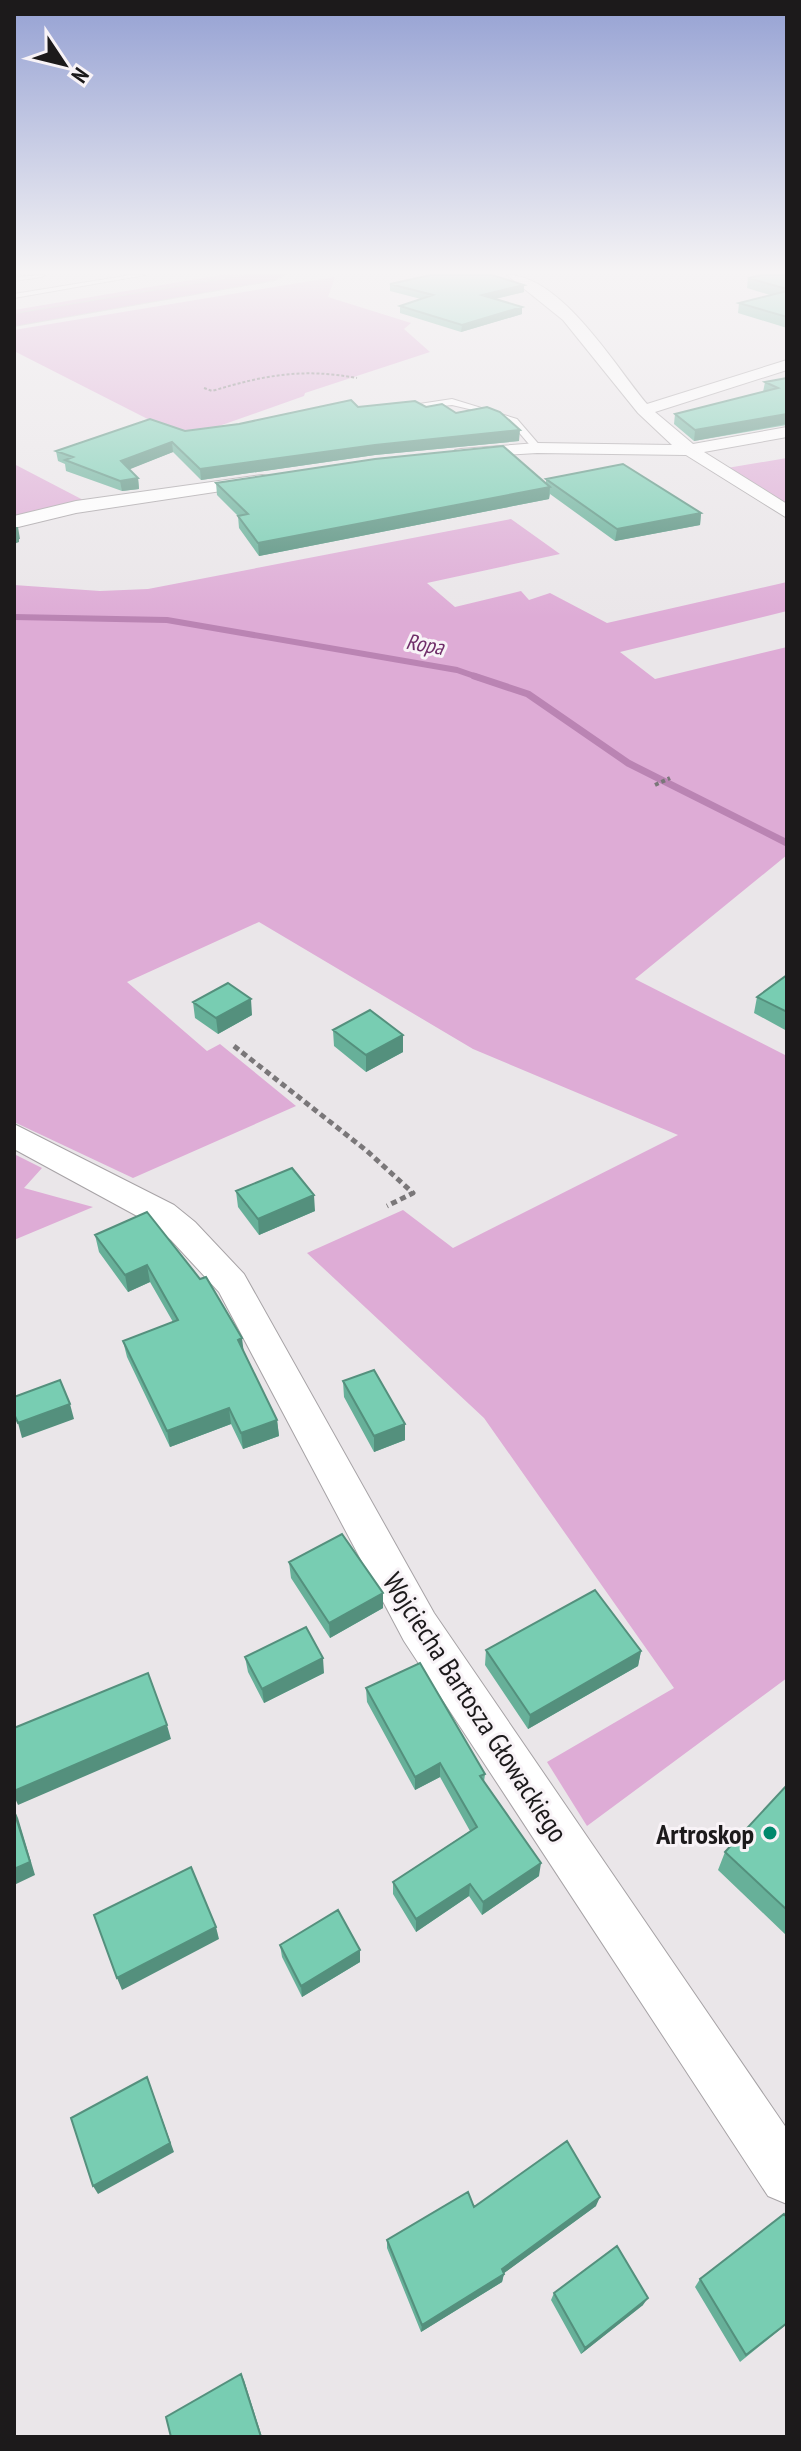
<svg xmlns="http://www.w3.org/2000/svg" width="801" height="2451" viewBox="0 0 801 2451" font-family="'PT Sans Narrow',sans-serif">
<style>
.green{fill:#deacd6}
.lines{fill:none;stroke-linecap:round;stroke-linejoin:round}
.stream-far1{stroke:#ba84b3;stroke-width:6}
.stream{stroke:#ba84b3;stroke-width:7}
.lane-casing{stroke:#a7a3a6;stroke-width:2}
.street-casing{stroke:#a7a3a6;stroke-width:2}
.highway-casing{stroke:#c4c3c4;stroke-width:2}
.path-far2{stroke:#7a7779;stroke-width:2;stroke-dasharray:3 2;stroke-linecap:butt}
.path-far1{stroke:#7a7779;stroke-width:4;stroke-dasharray:4 3;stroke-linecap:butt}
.path{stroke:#7a7779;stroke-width:5;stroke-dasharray:6 4;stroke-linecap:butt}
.lane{fill:#fff;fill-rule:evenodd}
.street{fill:#fff;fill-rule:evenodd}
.highway{fill:#d69cce;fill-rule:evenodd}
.wall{fill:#67b099}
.shaded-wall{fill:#54907d}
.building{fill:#78cdb2;stroke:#54907d;stroke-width:2}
.poi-dot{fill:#01886c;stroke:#f8f3f7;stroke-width:3}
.labels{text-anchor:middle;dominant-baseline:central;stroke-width:6;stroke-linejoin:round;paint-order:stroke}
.far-water-label{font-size:22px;font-style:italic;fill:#6f2e69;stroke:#f8f3f7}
.near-street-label{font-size:28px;fill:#1c1a1b;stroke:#f8f3f7}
.near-poi-label{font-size:28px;font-weight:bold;fill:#1c1a1b;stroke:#f8f3f7;text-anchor:end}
</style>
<rect width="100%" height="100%" fill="#eae6e9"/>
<!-- green -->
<path class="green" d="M221 275H260L14 317V310Z
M335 277 328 297 411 323 404 329 430 352 305 393 304 396 185 438 14 351V330Z
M787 458V504L727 468Z
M14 464 87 502 14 516Z
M511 519 560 554 427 583 455 607 521 591 529 600 550 593 607 623 787 582V611L620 652 655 679 787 647V855L635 979 787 1056V1678L587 1826 547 1762 674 1688 484 1418 307 1253 403 1210 453 1248 678 1135 473 1049 259 922 127 982 207 1051 220 1044 296 1106 133 1178 14 1122V585L100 591 148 589Z
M14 1154 42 1168 24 1188 93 1207 14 1240Z"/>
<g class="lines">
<!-- stream-far1 -->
<path class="stream-far1" d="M14 617 167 620 457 670 480 678"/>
<!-- stream -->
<path class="stream" d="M474 676 528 694 628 763 787 843"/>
<defs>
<path id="lane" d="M45 275 41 277 14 281V277Z
M131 275H145L14 298V294Z
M452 399 517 419 542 448 534 450 511 423 469 409 452 405 397 411 393 408Z"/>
<path id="street" d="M507 275C561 275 615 366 647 404L787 360V370L655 412 693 444 787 427V437L704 452 787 504V518L686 455 537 453 455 458 452 454 455 450 461 449 537 443 672 445 638 413 563 320Z
M262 475 268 476 271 480 268 484 76 513 14 528V516L76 501Z
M14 1124 174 1205 195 1222 244 1274 434 1613 787 2129V2204L768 2196 404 1641 219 1292 171 1240 150 1223 14 1149Z"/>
<path id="highway" d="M248 275H284L275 280 14 326V314Z"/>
</defs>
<!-- lane casing -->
<use href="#lane" class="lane-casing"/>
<!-- street casing -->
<use href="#street" class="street-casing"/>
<!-- highway casing -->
<use href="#highway" class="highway-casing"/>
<!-- path-far2 -->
<path class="path-far2" d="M204 388 212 391C265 375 302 368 357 378"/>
<!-- path-far1 -->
<path class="path-far1" d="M655 785 670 778"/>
<!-- path -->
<path class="path" d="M234 1046 367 1151 413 1193 387 1206"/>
<!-- lane -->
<use href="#lane" class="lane"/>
<!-- street -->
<use href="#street" class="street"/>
<!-- highway -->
<use href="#highway" class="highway"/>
</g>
<!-- wall -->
<path class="wall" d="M787 275V328L738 313 739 303 770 295 747 288 748 278Z
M390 284 524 292 495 299 522 307V314L461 332 400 313V306L421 299 390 291Z
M787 378V425L694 441 674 424 675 414 763 392 765 382Z
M358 407H426L456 413 519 441 375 455 201 480 173 452 129 469 138 478 139 489 122 491 66 471 65 464 58 461 56 451 185 431Z
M546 479 701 513 700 525 615 541 550 494 549 499 259 556 239 528 238 516 217 495 216 483H546Z
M787 975V1031L754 1013 757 997Z
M193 1002 252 1015 218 1034 195 1018Z
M333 1030 403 1035V1052L366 1072 334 1046Z
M236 1191 315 1211 259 1235 238 1207Z
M147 1212 244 1352 277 1420 279 1436 243 1449 231 1424 170 1447 127 1357 123 1341 173 1322 150 1282 128 1292 99 1252 95 1235Z
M343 1381 405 1440 374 1452 344 1397Z
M289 1562 383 1593V1608L330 1638 291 1578Z
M486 1650 641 1651 638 1666 528 1729 485 1665Z
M245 1657 324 1673 264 1703 248 1672Z
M366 1688 485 1774 484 1782 539 1876 482 1915 469 1896 416 1932 393 1894V1882L470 1831 440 1777 415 1790 367 1702Z
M787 1785V1936L718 1870 725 1852Z
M280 1945 360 1962 302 1997 282 1957Z
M596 2206 504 2273 502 2282 421 2332 387 2248V2240L474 2207Z
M700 2279 787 2324 740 2362 695 2287Z
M554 2293 643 2305 581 2354 551 2300Z"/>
<!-- shaded-wall -->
<path class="shaded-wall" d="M524 285V292L482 302V295Z
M522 307V314L461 332 462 325Z
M787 414 786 424 694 441 695 430Z
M520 430 519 441 375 455 201 480 200 469 375 445Z
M172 442 173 452 123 472 121 461Z
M138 478 139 489 122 491 120 481Z
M550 487 549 499 259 556 258 543Z
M701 513 700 525 615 541 617 529Z
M14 527H18L20 539H19V542L14 544Z
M251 999 252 1015 218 1034 216 1018Z
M403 1035V1052L366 1072V1055Z
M314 1195 315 1211 259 1235 258 1219Z
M147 1265 150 1282 128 1292 125 1275Z
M242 1338 244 1354 238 1340Z
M70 1404 74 1419 22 1438 18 1423Z
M229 1408 231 1424 170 1447 167 1431Z
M277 1420 279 1436 243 1449 241 1433Z
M405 1424V1440L374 1452V1436Z
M383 1593V1608L330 1638 329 1623Z
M641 1651 638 1666 528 1729 530 1715Z
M323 1658 324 1673 264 1703 262 1689Z
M167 1725 171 1739 18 1805 14 1796V1791Z
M440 1763V1777L415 1790V1777Z
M14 1809 18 1818 35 1875 14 1885Z
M541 1863 539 1876 482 1915 483 1902Z
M470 1884 469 1896 416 1932V1919Z
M216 1927 219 1939 122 1990 117 1978Z
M360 1950V1962L302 1997 301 1986Z
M147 2077 174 2152 98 2194 93 2186Z
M600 2197 596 2206 500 2276 502 2269Z
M504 2274 502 2282 421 2332 422 2325Z
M648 2298 643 2305 581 2354 585 2348Z
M241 2374 244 2380 262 2437H261Z"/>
<!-- building -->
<path class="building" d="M431 275H492L524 285 482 295 522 307 462 325 400 306 433 295 390 284Z
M762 275H787V289L748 278Z
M787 291V317L739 303Z
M787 378V414L695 430 675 414 778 388 765 382Z
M351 400 358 407 415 401 426 407 442 404 456 413 487 407 500 412 520 430 375 445 200 469 172 442 121 461 138 478 120 481 65 460 73 457 56 451 150 419 185 431 239 424Z
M503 446 550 487 258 543 238 516 248 514 216 483 375 459Z
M623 464 701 513 617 529 546 479Z
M787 975V1012L757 997Z
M228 983 251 999 216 1018 193 1002Z
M370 1010 403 1035 366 1055 333 1030Z
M292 1168 314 1195 258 1219 236 1191Z
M147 1212 200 1279 206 1277 242 1338 238 1340 277 1420 241 1433 229 1408 167 1431 123 1341 178 1320 147 1265 125 1275 95 1235Z
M374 1370 405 1424 374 1436 343 1381Z
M60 1380 70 1404 18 1423 14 1414V1397Z
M342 1534 383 1593 329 1623 289 1562Z
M595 1590 641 1651 530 1715 486 1650Z
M306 1627 323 1658 262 1689 245 1657Z
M420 1663 485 1774 480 1776 541 1863 483 1902 470 1884 416 1919 393 1882 477 1827 440 1763 415 1777 366 1688Z
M148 1673 167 1725 14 1791V1728Z
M787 1785V1910L725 1852Z
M14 1811 30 1862 14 1869Z
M191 1867 216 1927 117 1978 94 1915Z
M338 1910 360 1950 301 1986 280 1945Z
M147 2077 170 2143 93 2186 71 2118Z
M567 2141 600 2197 502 2269 504 2274 422 2325 387 2240 468 2192 474 2207Z
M784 2214 787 2218V2323L746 2355 700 2279Z
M617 2246 648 2298 585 2348 554 2293Z
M241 2374 261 2437H171L166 2417Z"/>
<!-- sky -->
<linearGradient id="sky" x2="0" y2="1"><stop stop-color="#95a1d3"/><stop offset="0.44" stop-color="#f6f4f5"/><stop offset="1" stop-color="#f6f4f5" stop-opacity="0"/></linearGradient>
<rect width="801" height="618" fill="url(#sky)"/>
<!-- markers -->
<circle class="poi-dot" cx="770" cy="1833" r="8"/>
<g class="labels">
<!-- far-water labels -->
<g class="far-water-label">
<text transform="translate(425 644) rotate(10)">Ropa</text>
</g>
<!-- near-street labels -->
<g class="near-street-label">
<text transform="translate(476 1707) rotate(57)">Wojciecha Bartosza Głowackiego</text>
</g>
<!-- near-poi labels -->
<g class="near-poi-label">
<text x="754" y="1833">Artroskop</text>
</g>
</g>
<!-- border -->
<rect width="801" height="2451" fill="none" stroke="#1c1a1b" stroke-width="32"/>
<!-- north arrow -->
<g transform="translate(64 64) rotate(125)" stroke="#f8f3f7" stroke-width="6" paint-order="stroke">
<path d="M0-6L14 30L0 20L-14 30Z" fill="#1c1a1b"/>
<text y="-12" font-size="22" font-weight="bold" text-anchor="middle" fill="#1c1a1b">N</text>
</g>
</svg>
